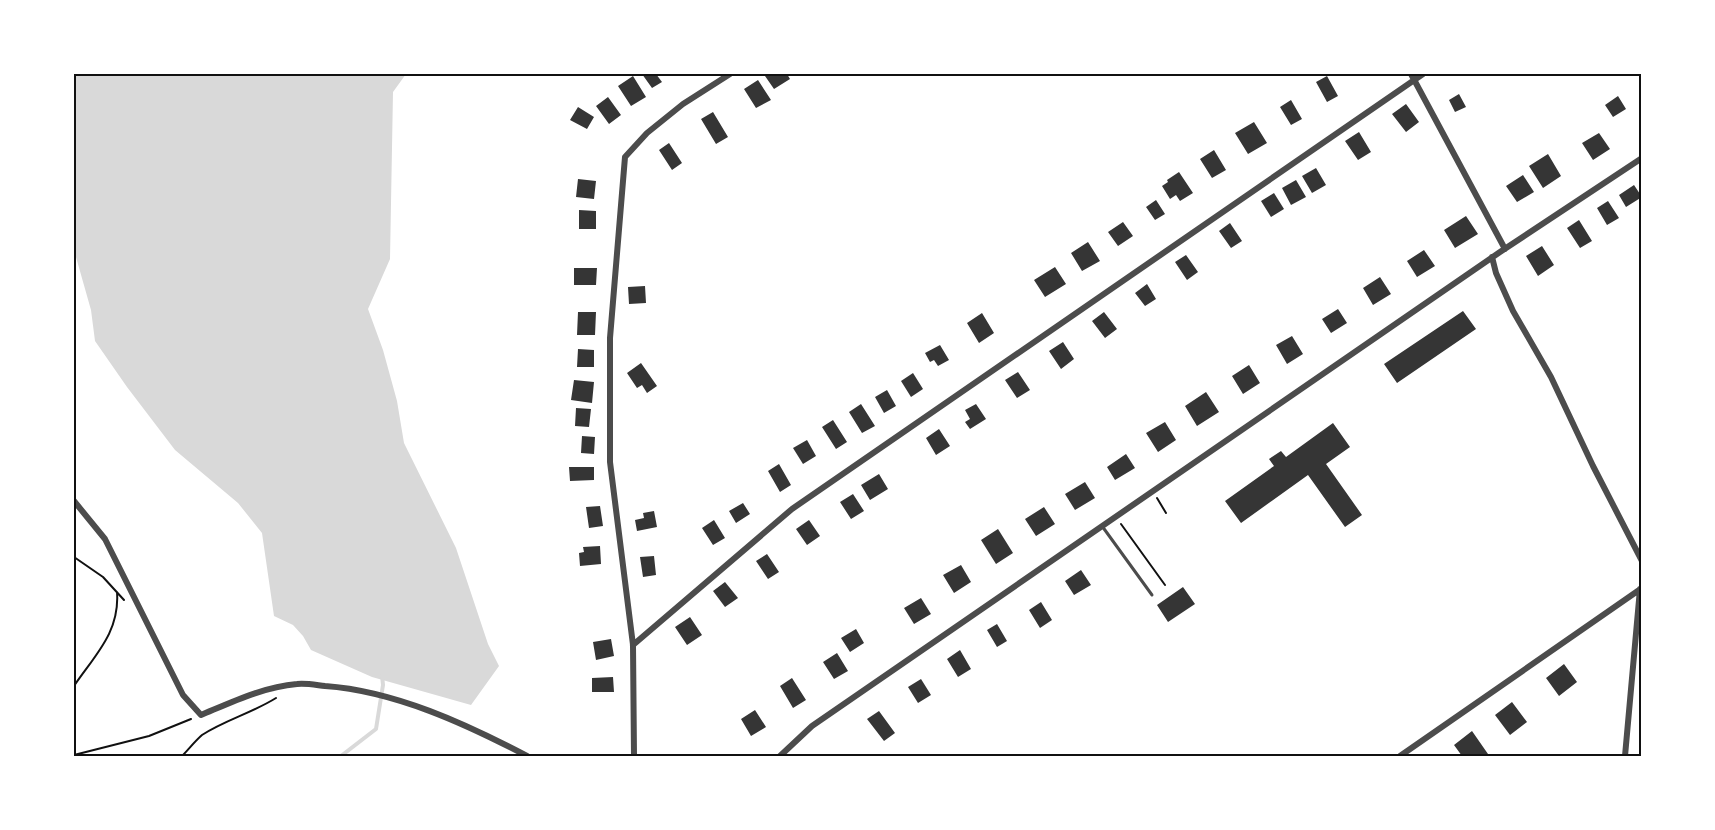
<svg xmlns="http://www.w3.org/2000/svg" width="1715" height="830" viewBox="0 0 1715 830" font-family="'PT Sans Narrow',sans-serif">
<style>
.water{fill:#d9d9d9}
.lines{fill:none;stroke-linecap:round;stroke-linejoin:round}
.stream{stroke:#d9d9d9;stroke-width:4}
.building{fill:#353535}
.path{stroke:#111;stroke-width:2}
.service{stroke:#4c4c4c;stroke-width:3}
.minor{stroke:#4c4c4c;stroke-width:6}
.neatline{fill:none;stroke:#111;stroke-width:2}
</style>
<rect width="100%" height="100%" fill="#fff"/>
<!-- water -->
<path class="water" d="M74 74H406L393 92 390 259 368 309 383 350 397 401 404 443 456 548 488 644 499 666 471 705 372 677 311 650 303 636 293 625 274 616 262 533 238 503 175 450 127 387 95 341 91 310 74 250Z"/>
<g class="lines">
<!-- stream -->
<path class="stream" d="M341 756 376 729 383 685 382 675"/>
</g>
<!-- building -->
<path class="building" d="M642 74H656L662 82 652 88Z
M769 74H787L790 79 774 89 765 76Z
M633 76 646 97 631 106 618 86Z
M1327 76 1338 96 1327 102 1316 82Z
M758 80 771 100 756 108 744 89Z
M1459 94 1466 107 1455 112 1449 100Z
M1618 96 1626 109 1613 117 1605 105Z
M608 97 621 115 609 124 596 106Z
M1291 100 1302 119 1291 125 1280 107Z
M1406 104 1419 122 1406 132 1392 114Z
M578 107 594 117 587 129 570 120Z
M713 112 728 137 716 144 701 119Z
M1254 122 1267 143 1248 154 1235 133Z
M1359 132 1371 152 1358 160 1345 141Z
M1599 133 1610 149 1593 160 1582 143Z
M669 143 682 163 672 170 659 150Z
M1214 150 1226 170 1212 178 1200 159Z
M1548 154 1561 176 1543 188 1529 166Z
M1316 168 1326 185 1312 193 1302 176Z
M1179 172 1193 193 1180 201 1176 195 1170 199 1162 186 1168 182 1167 180Z
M1523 175 1534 192 1517 202 1506 186Z
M578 179 596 181 594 199 576 197Z
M1296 180 1306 197 1291 205 1282 188Z
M1634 185 1642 197 1626 207 1619 195Z
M1274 193 1284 209 1271 217 1261 201Z
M1156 200 1165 214 1155 220 1146 207Z
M1608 201 1619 218 1607 225 1597 208Z
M579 210 596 211V229H579Z
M1466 216 1478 234 1455 248 1444 230Z
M1579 220 1592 241 1580 248 1567 228Z
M1123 222 1133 236 1118 246 1108 232Z
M1230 223 1242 241 1231 248 1219 231Z
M1088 242 1100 261 1082 271 1071 253Z
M1542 246 1554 265 1538 276 1526 256Z
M1424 250 1435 266 1417 277 1407 261Z
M1186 255 1198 272 1187 280 1175 262Z
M1055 267 1066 284 1045 297 1034 280Z
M574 268H597L596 285H574Z
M1380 277 1391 294 1373 305 1363 288Z
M1147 284 1156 299 1145 306 1135 293Z
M645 286 646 303 629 304 628 287Z
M1338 309 1347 323 1331 333 1322 319Z
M1463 311 1476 329 1397 383 1384 364Z
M578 312H596L595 335H577Z
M1104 312 1117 329 1105 338 1092 321Z
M982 313 994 333 979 343 967 323Z
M1292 336 1303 354 1287 364 1276 345Z
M1063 342 1074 359 1061 369 1049 351Z
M940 345 949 360 938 366 934 360 930 362 925 353Z
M578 349 594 350V367H577Z
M641 363 657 386 647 393 642 385 637 388 627 373Z
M1249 365 1260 383 1243 394 1232 376Z
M1018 372 1030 390 1017 398 1005 380Z
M913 373 923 389 911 397 901 381Z
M574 380 594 382 592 403 571 400Z
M887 390 896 406 884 413 875 397Z
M1206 392 1219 412 1197 426 1185 406Z
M861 404 875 426 862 433 849 412Z
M976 404 986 419 970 429 965 422 970 419 965 410Z
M576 408 591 409 589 427 575 426Z
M833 420 847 442 836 449 822 427Z
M1165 422 1176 440 1158 452 1146 433Z
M1333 423 1350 447 1326 464 1362 515 1345 527 1308 475 1241 523 1225 501 1274 466 1269 459 1281 451 1286 457Z
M939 429 950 446 936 455 926 438Z
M582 436 595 437 594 454 581 453Z
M807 440 816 456 803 464 793 448Z
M1126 454 1135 468 1115 480 1107 467Z
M779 464 791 485 780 492 768 471Z
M569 467H594V480L570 481Z
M879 474 888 489 870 500 861 485Z
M1085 482 1095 498 1075 510 1065 494Z
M853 494 864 511 851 519 840 502Z
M743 503 750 514 736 523 729 511Z
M600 506 603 526 589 528 586 507Z
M1044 507 1055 524 1036 536 1025 519Z
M654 511 657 527 637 531 635 520 644 518 643 513Z
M714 520 725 538 713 545 702 528Z
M809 520 820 536 807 545 796 529Z
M998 529 1013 553 996 564 981 540Z
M600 546 601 564 580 566 579 553 584 552 583 547Z
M767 554 779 572 768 579 756 561Z
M654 556 656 575 643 577 640 557Z
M961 565 971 582 954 593 943 575Z
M1081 570 1091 585 1074 595 1065 581Z
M725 582 738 598 725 607 713 591Z
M1183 587 1195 604 1168 622 1157 605Z
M921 598 931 614 914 624 904 608Z
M1041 602 1052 620 1040 628 1029 610Z
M690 617 702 635 687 645 675 627Z
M997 624 1007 641 997 647 987 630Z
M856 629 864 643 850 652 841 638Z
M611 639 614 656 596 660 593 642Z
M960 650 971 669 958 677 947 659Z
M837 653 848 671 834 679 823 662Z
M1564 664 1577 682 1559 696 1546 678Z
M613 677 614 692H592V678Z
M792 678 806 700 793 708 780 686Z
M921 679 931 695 918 703 908 687Z
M1512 702 1527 722 1510 735 1495 715Z
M755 710 766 727 751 736 741 719Z
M879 711 895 733 884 741 867 719Z
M1472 731 1488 754 1485 756H1462L1454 745Z"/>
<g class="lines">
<!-- path -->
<path class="path" d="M1157 498 1166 513
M1121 524 1165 585
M74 557 103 577 124 600
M74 686C95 655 120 632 117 592
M74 755 149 736 191 719
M182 756C188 750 195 741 202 735 225 720 252 713 276 698"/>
<!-- service -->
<path class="service" d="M1102 526 1152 595"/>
<!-- minor -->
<path class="minor" d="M1411 74 1505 249
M1492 257 1496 273 1513 311 1551 377 1593 466 1642 561
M74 501 105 539 183 695 201 715C232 702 263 687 297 684 306 683 316 685 325 686 395 691 466 724 527 756
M633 645 792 509 1423 74
M634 756 633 645 610 462V338L625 157 647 133 683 104 730 74
M780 756 812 726 1500 252 1642 158
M1400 756 1642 588
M1625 756 1640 589"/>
</g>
<!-- border -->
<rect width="1715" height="830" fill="none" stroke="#ffffff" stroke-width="150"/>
<rect x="75" y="75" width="1565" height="680" class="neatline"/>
</svg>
